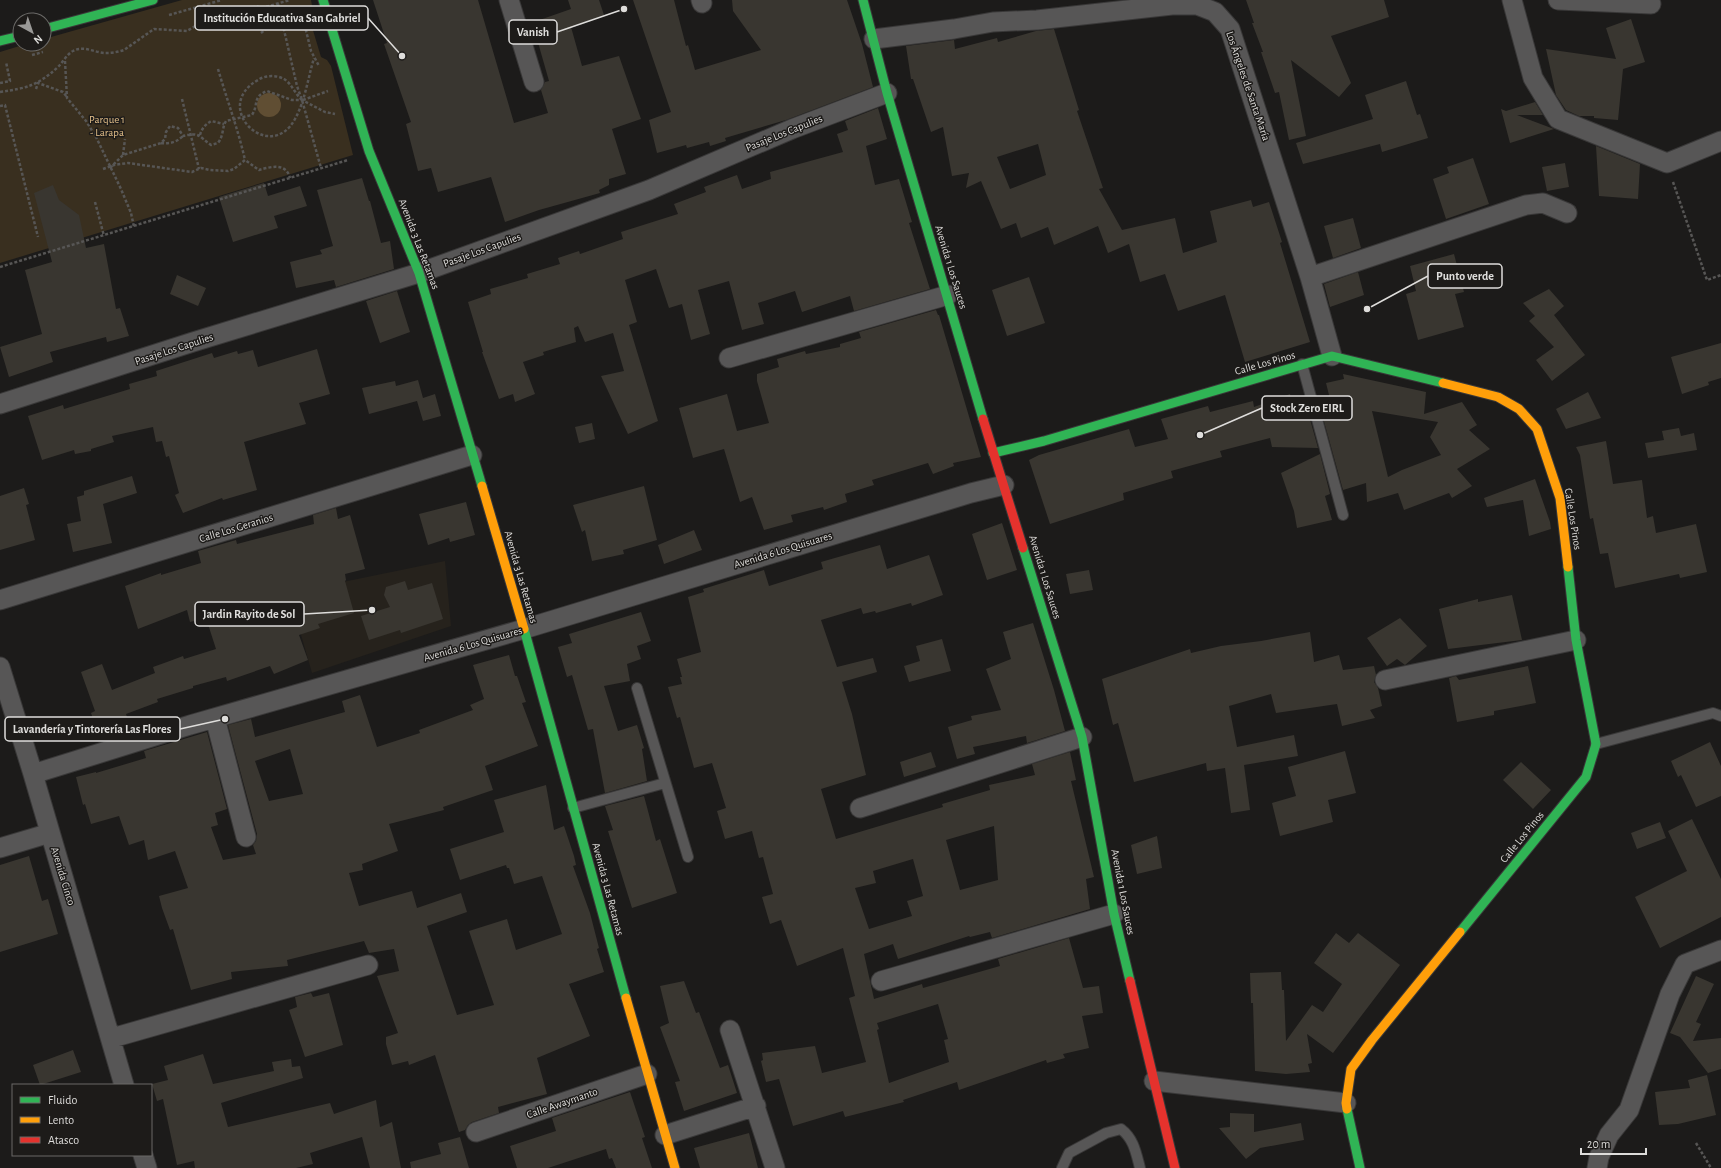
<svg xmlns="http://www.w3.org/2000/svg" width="1721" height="1168" viewBox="0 0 1721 1168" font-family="'Alegreya Sans',sans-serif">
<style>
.built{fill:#26221c}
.green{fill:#392f1f}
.water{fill:#604e33}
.building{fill:#393630;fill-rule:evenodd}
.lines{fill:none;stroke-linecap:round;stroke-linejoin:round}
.lane-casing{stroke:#393838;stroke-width:12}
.street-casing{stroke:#393838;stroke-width:21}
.fast-casing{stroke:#393838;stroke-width:11}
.slow-casing{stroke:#393838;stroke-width:11}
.jam-casing{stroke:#393838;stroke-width:11}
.path{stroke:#575655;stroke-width:2.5;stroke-dasharray:3 2;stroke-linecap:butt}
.lane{stroke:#575656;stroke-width:10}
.street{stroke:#575656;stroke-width:19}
.fast{stroke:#30b455;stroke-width:9}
.slow{stroke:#ff9f0a;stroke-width:9}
.jam{stroke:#e5322d;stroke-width:9}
.labels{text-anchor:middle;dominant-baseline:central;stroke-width:3;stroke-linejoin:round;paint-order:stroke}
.street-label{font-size:11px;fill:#dedddb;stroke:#1d1b19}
.park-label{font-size:11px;fill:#e3bf89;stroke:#1d1b19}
.leader{fill:none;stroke:#dedddb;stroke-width:1.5}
.callout-dot{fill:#dedddb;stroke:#1d1b19;stroke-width:1.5}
.callout{fill:#1d1b19;stroke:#dedddb;stroke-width:1.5}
.callout-label{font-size:12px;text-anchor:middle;font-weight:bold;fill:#dedddb}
</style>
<rect width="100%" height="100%" fill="#1c1b1a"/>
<!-- built -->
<path class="built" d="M445 561 451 626 312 673 289 593Z"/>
<!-- green -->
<path class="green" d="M182 0H311L313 11 309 15V17L321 57 327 60 331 66 353 155 0 263V52L26 44H44V39Z"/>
<!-- water -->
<path class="water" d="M257 105a12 12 0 1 1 24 0a12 12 0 1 1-24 0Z"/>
<!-- building -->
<path class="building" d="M373 0H478L514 123 548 113 541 90 545 82 549 81 537 39 533 40 528 24 571 9 568 0H599L604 15 571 27 582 66 619 56 641 119 612 129 626 174 609 179V185L599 190 600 193 539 210 505 222 491 177 438 192 431 168 418 171 406 124 411 122 384 44 387 43Z
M633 0H674L686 46 688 45 695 70 761 50 733 11 732 0H847L862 44 873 87 786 120 725 138 726 141 710 146 709 142 687 148 686 145 657 153 649 120 671 112Z
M1246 0H1384L1389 17 1331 36 1351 83 1339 97 1291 60 1306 136 1289 140 1279 92 1275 93 1261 52H1263L1252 23H1254Z
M1631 19 1645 62 1623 69 1618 120 1594 118V116H1579L1566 110 1556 95 1546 49 1616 59 1606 28Z
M1054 29 1079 110 1077 111 1103 188 1099 189 1122 230 1175 218 1183 253 1217 242 1210 211 1251 200 1253 207 1269 202 1282 242 1280 243 1310 342 1245 362 1225 295 1178 311 1165 274 1140 282 1129 244 1108 253 1098 226 1054 245 1048 227 1021 238 1016 223 1001 229 981 181 966 188 969 173 952 176 943 127 931 132 913 79H911L906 46 954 40 955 49 997 38 998 42 1036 31ZM1038 144 1046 175 1010 189 997 157Z
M1406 81 1417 115 1420 114 1428 138 1382 152 1380 144 1303 164 1296 143 1373 119 1365 95Z
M1535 102 1543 115H1517L1554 129 1510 143 1501 109 1506 111Z
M878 108 887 139 866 146 875 185 899 179 912 222 909 223 930 289 854 311 850 296 802 312 795 291 758 303 764 324 742 330 729 281 698 290 710 334 691 340 682 304 669 308 656 269 625 280 637 322 629 325 658 421 628 434 601 376 624 371 613 333 585 342 578 326 574 328 576 342 543 352 544 355 523 362 535 394 515 402 513 394 499 399 482 352H483L468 302 491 294 490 289 528 278 527 274 560 264 558 258 579 251 580 254 623 239 621 232 678 214 674 204 706 192 704 187 737 175 742 189 771 179 770 172 843 152 837 134 848 130 845 121Z
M1596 146 1640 164 1638 199 1599 196Z
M1473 158 1489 204 1446 219 1433 179 1449 173 1447 167Z
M1565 163 1569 187 1547 191 1542 167Z
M362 178 369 201H370L381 243 390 241 394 269 336 287 334 280 296 288 290 262 322 254 320 250 333 246 317 190Z
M264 183 268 196 300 186 307 206 274 216 278 228 233 242 219 197Z
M53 185 59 200 79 215 86 248 104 244 116 309 120 308 129 336 107 342 106 337 50 352 53 362 9 377 0 347 42 334 25 270 52 262 34 193Z
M1353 218 1361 248 1333 258 1324 226Z
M1454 254 1464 292 1455 294 1464 327 1418 340 1406 294 1416 291 1410 266Z
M1358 272 1364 295 1330 307 1324 284Z
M177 275 206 288 198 306 170 294Z
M1029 277 1045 323 1007 336 992 290Z
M1549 289 1564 306 1554 315 1585 355 1552 381 1536 360 1554 347 1529 321 1535 316 1523 303Z
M397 291 410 332 380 343 366 301Z
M936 310 938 315H939L981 457 953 463 954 466 933 474 928 463 872 480 874 485 845 494 847 502 824 510 823 507 791 515 793 522 764 530 752 497 740 502 724 449 693 458 679 408 727 394 737 431 769 423 757 381V374L779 367 777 359 805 351 806 354 840 347V344L861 338 859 332Z
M1721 343V378L1708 382 1709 385 1682 394 1671 357Z
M317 349 330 394 299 403 306 424 244 442 257 490 223 500 222 498 183 513 175 495 179 493 169 456 166 457 162 441 156 442 153 427 112 436 114 442 91 449V451L75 454 74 450 42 460 28 416 63 405 64 409 130 389 129 384 157 376 156 371 212 353 214 358 237 351 238 354 253 350 258 367Z
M1343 374 1426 392 1424 414 1462 402 1477 425 1469 430 1490 449 1457 469 1472 486 1452 498 1449 493 1404 510 1398 493 1367 502 1366 483 1343 490 1320 407 1331 403 1326 383 1344 379ZM1372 411 1438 422 1430 437 1441 455 1402 470 1388 477Z
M418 380 423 398 435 394 441 416 423 421 417 401 369 414 362 388 395 381 396 386Z
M1588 392 1601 418 1566 429 1556 409Z
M1290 394 1295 418 1308 412 1318 448 1272 447 1270 438 1220 451 1222 457 1171 471 1173 478 1123 493 1124 500 1050 524 1029 460 1039 455 1129 429 1135 447 1168 439 1161 419 1208 406 1210 412 1253 401 1254 407Z
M592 423 595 439 579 443 575 427Z
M1679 428 1681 436 1694 433 1697 450 1648 458 1645 443 1664 440 1662 431Z
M1606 441 1613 484 1642 480 1647 518 1653 516 1656 533 1696 524 1707 572 1680 578 1679 574 1615 588 1608 553 1600 554 1593 518 1590 519 1580 455 1576 447Z
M1320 454 1330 494 1325 496 1332 520 1297 528 1294 511 1281 473Z
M132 476 137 493 103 504 112 543 73 552 67 524 81 521 77 497 84 495V491Z
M1535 479 1550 522 1551 529 1529 536 1523 500 1487 507 1484 498Z
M644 486 657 540 623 550 624 554 592 561 585 530 582 532 573 505Z
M24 488 29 504 26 505 35 540 0 550V496Z
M466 502 475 535 450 542 449 538 428 545 419 514Z
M336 508 338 519 350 515 365 569 345 574 346 580 345 581 354 613 318 624 320 628 299 635 308 660 274 674 270 666 227 681 226 677 193 686V688L157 699 158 702 126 714 128 720 97 730 91 713 95 711 81 672 102 664 112 690 155 673 153 667 167 662 183 656 184 659 216 649 206 618 190 622 187 610 138 629 125 586 161 573V575L201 563 198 551 236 540 237 544 314 524 313 515Z
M1002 523 1017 570 987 580 972 534Z
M694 530 702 550 664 564 658 545Z
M880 545 887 569 929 555 943 595 912 606 911 603 876 613 875 611 863 614 861 608 821 620 837 667 873 658 877 672 842 682 852 714 866 775 821 789 836 839 943 807 942 804 990 790 989 785 1035 775 1032 764 1070 752 1076 780 1071 781 1094 877 1086 879 1090 909 992 938 990 932 970 937 969 936 898 959 893 944 864 954 874 999 922 984 923 988 1000 966 998 959 1069 938 1083 988 1099 986 1103 1013 1082 1016 1089 1048 1063 1054 1065 1058 1047 1063 1046 1060 959 1090 957 1082 903 1100 904 1102 845 1117 843 1111 793 1126 779 1079 766 1082 761 1061 763 1060 762 1053 815 1046 822 1073 866 1062 849 998 855 996 843 948 797 966 781 920 770 924 762 897 773 894 763 857 759 858 752 831 725 839 717 811 726 808 712 763 694 768 680 717 677 718 668 687 682 684 680 677H682L677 659 701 652 688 597 704 592 703 589 764 570 769 586 823 569 821 562ZM994 826 998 880 960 890 946 840ZM913 859 923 896 907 901 912 916 869 929 855 888 876 883 873 871ZM938 1004 948 1039 944 1040 949 1062 889 1083 877 1030 879 1029 877 1023Z
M1089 570 1093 590 1070 594 1066 574Z
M405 581 408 590 432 583 443 619 401 633 400 630 369 640 361 616 390 607 384 595 386 587Z
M1512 595 1522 640 1448 649 1439 609 1478 599V602Z
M641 612 651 641 637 646 641 659 627 664 630 681 604 686 618 731 637 725 644 748 642 749 647 781 605 793 593 729 588 730 572 675 567 677 558 647 572 643 569 634Z
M1400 618 1427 646 1405 665 1397 659 1387 666 1367 638Z
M1033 623 1054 690 1065 731 1027 743 1026 736 973 747 975 754 957 759 948 727 972 720 971 716 1001 710 986 669 1011 659 1003 632Z
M1310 632 1314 662 1339 655 1343 670 1374 666 1376 675 1374 682 1378 688 1382 706 1370 710 1375 718 1342 726 1337 704 1276 713 1271 694 1229 706 1237 747 1294 735 1298 756 1244 765 1250 810 1231 813 1225 768 1207 771 1206 763 1134 782 1118 723 1113 725 1102 679 1190 649 1191 653 1221 646 1261 641Z
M942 639 951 671 909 682 904 666 920 661 916 646Z
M509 655 515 676H517L526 702 522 703 538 746 485 766 493 790 443 807 444 810 389 824 398 851 362 864 363 870 349 873 359 906 412 891 417 908 461 893 467 912 427 926 457 1015 494 1005 469 931 507 919 516 950 562 934 542 876 514 884 509 868H507L506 865 460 880 450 849 504 832 494 800 546 785 554 830 564 826 574 856 576 865 573 866 590 913 599 948 597 949 604 972 569 984 590 1036 537 1058 547 1094 498 1107 499 1113 472 1122 468 1125 465 1130 459 1132 435 1055 409 1065 408 1061 392 1065 386 1044V1037L398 1033 377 976 399 971 394 949 369 953 364 941 287 960 288 966 231 972 232 979 191 990 173 929 170 930 162 908 159 896 188 888 175 851 148 860 144 840 129 845 119 816 91 824 85 804 83 805 76 777 96 772V773L146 758 144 751 207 732 227 809 215 813 218 825 211 827 223 860 256 854 253 845 256 841 257 834 228 725 251 719 255 737 345 712 342 701 360 695 377 747 420 733 419 730 473 710 470 705 484 699 473 665ZM290 749 303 794 269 801 255 761Z
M1528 666 1536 703 1494 711V715L1457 722 1449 678 1456 676 1459 680Z
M1710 742 1721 766V796L1696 807 1681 775 1678 777 1671 761Z
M1345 751 1356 793 1328 800 1333 822 1280 836 1272 803 1296 796 1288 767Z
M931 752 936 767 904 777 900 762Z
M1521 762 1551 790 1533 809 1503 780Z
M644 796 656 841 660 839 677 893 632 908 608 831 613 830 605 806Z
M1692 819 1721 879V917L1660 948 1635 897 1687 871 1668 831Z
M1660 822 1666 838 1637 849 1631 833Z
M1157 836 1162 868 1137 874 1131 845Z
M29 856 42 901 48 899 58 934 0 952V865Z
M1336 933 1349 943 1358 933 1400 965 1333 1053 1307 1034 1312 1063 1308 1064 1310 1072 1286 1074 1255 1071 1253 1003H1251L1250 973 1281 972 1282 990H1284L1286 1041 1312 1005 1323 1012 1342 984 1314 963Z
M1696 976 1714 984 1696 1022 1701 1024 1693 1041 1721 1038V1069L1708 1073 1680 1037 1670 1033Z
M684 981 696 1013 699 1012 720 1068 728 1065 737 1093 684 1111 675 1082 680 1081 660 1027 669 1023 660 986Z
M311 993 313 997 329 993 343 1045 305 1057 289 1010 297 1007 295 997Z
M73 1050 81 1072 40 1085 33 1065Z
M203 1054 213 1084 274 1071 272 1062 291 1059 292 1067 300 1066 303 1078 221 1103 228 1127 330 1103 334 1114 376 1100 380 1127 392 1122 401 1168H370L362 1137 310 1153 313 1164 296 1168H195L194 1161 177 1165 163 1099 157 1101 152 1084 168 1080 164 1066Z
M1707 1075 1716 1115 1678 1124 1659 1125 1655 1092 1690 1088 1688 1080Z
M630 1092 645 1137 642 1138 652 1168H616L612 1158 609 1159 606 1149 548 1168H517L510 1146 556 1131 552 1118Z
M1230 1113 1254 1114V1132L1301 1123 1304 1140 1260 1148 1246 1159 1219 1128 1230 1127Z
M749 1133 758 1168H700L694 1148Z
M460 1137 469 1168H411L410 1162 441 1154 438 1143Z"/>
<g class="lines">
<defs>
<path id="lane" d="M1302 364 1343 515
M637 688 688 857
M1596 744 1713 713 1721 716
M573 808 665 783
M1062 1168 1069 1153 1106 1133 1121 1129C1134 1139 1136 1153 1140 1168"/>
<path id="street" d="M509 0 534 82
M701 0 702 3
M1512 0 1533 78 1558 119 1667 163 1721 141
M1558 0 1651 4
M874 39 954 29 993 22 1037 20 1172 5H1197L1215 12 1230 29 1310 277 1332 356
M1310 277 1526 205 1543 203 1567 213
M729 358 948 295
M0 404 193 342 419 273 649 190 792 129 887 93
M0 600 472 455
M0 667 33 774 124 1085
M1385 680 1576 640
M215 718 246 837
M33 774 190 725 524 629 971 493 1004 485
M860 808 1082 737
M0 848 50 833
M881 981 1114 914
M730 1030 775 1168
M112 1038 368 965
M1154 1081 1346 1103
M476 1132 647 1074
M665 1135 756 1106
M143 1155 147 1168
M1597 1168 1599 1157 1609 1135 1629 1110 1670 994 1685 964 1721 950"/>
<path id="fast" d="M323 0 369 151 419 273 482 486
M863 0 887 93 983 419
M44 29 153 0
M0 41 20 36
M993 453 1044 441 1332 356 1443 383
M1023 548 1082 737 1114 914 1130 981
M524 629 626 998
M1460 932 1586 777 1596 744 1576 640 1568 567
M1347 1109 1360 1168"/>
<path id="slow" d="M1443 383 1498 397 1519 409 1537 429 1560 498 1568 567
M482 486 524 629
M626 998 675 1168
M1347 1109 1346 1103 1351 1069 1372 1040 1460 932"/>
<path id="jam" d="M983 419 1023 548
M1130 981 1175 1168"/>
</defs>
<!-- lane casing -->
<use href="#lane" class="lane-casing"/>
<!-- street casing -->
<use href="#street" class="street-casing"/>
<!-- fast casing -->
<use href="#fast" class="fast-casing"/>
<!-- slow casing -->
<use href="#slow" class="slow-casing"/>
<!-- jam casing -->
<use href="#jam" class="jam-casing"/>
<!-- path -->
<path class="path" d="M278 4 297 86 302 100 321 168
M301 10 311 51 319 66
M169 15 222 0
M261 33 272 24 281 20
M32 55 43 52
M65 61 67 98 86 121 96 137 121 189 131 213 134 227
M218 69C227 100 238 129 245 160
M0 83 10 81 6 62
M36 89 38 83 63 92 67 97
M0 92C27 88 37 86 58 67 63 62 67 54 73 51 84 45 95 53 106 53 112 53 118 52 124 50L154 29 187 31 209 18 215 16 233 18 256 6 262 8 290 0
M182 99 199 169
M302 100C295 94 292 84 284 79 277 75 265 75 258 80 210 107 270 165 295 119 305 101 308 78 314 58
M303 100 328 91
M0 106 5 105 38 237
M200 135C202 128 205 125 211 121L224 124
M161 143C170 144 177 142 183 136
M123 155 125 139
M110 168 123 155 161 143 165 139 166 132 170 126 178 128 183 136C200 132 198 136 211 145L218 143C224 135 222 127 226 121L252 115C259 104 252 97 267 91L292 100H302L325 112 335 114
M103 169 114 165 128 163 192 172 201 168 210 170 228 171 234 169 245 160 259 170C270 167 286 162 290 178
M1673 182 1707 280 1721 275
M95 202 104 236
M0 267 348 160
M1696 1143 1711 1168"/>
<!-- lane -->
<use href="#lane" class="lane"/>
<!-- street -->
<use href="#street" class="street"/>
<!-- fast -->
<use href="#fast" class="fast"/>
<!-- slow -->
<use href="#slow" class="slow"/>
<!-- jam -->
<use href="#jam" class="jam"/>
</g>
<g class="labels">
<!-- street labels -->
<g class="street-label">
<text transform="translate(1248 86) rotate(71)">Los Ángeles de Santa María</text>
<text transform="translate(784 133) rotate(-22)">Pasaje Los Capulies</text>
<text transform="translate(419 244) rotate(69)">Avenida 3 Las Retamas</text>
<text transform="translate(482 250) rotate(-20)">Pasaje Los Capulies</text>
<text transform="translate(951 267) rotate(73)">Avenida 1 Los Sauces</text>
<text transform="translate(174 349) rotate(-18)">Pasaje Los Capulies</text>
<text transform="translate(1265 363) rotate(-16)">Calle Los Pinos</text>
<text transform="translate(1573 519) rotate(81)">Calle Los Pinos</text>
<text transform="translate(236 528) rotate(-17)">Calle Los Geranios</text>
<text transform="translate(783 550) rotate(-17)">Avenida 6 Los Quisuares</text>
<text transform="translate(521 577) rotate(74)">Avenida 3 Las Retamas</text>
<text transform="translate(1045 577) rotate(73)">Avenida 1 Los Sauces</text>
<text transform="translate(473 644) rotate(-16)">Avenida 6 Los Quisuares</text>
<text transform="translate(1522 837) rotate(-51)">Calle Los Pinos</text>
<text transform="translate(63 876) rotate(73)">Avenida Cinco</text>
<text transform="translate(608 889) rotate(75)">Avenida 3 Las Retamas</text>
<text transform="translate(1123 892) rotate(79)">Avenida 1 Los Sauces</text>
<text transform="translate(562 1103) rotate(-19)">Calle Awaymanto</text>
</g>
<!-- park labels -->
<g class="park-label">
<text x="107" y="119">Parque 1<tspan x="107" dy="13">- Larapa</tspan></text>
</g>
</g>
<!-- callouts -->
<path class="leader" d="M402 56L368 18M624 9L557 32M1367 309L1428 276M1200 435L1262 408M372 610L304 614M225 719L180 729"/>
<g class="callout-dot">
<circle cx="402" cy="56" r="4"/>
<circle cx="624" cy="9" r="4"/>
<circle cx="1367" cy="309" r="4"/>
<circle cx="1200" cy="435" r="4"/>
<circle cx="372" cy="610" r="4"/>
<circle cx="225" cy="719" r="4"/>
</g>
<g class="callout">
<rect x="195" y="6" width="173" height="24" rx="4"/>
<rect x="509" y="20" width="48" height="24" rx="4"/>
<rect x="1428" y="264" width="74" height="24" rx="4"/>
<rect x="1262" y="396" width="90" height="24" rx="4"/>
<rect x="195" y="602" width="109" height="24" rx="4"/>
<rect x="5" y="717" width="175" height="24" rx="4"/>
</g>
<g class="callout-label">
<text x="282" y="22">Institución Educativa San Gabriel</text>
<text x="533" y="36">Vanish</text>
<text x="1465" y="280">Punto verde</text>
<text x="1307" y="412">Stock Zero EIRL</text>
<text x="249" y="618">Jardin Rayito de Sol</text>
<text x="92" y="733">Lavandería y Tintorería Las Flores</text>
</g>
<!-- legend -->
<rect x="12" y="1084" width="140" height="72" fill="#1d1b19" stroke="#6a6967"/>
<rect x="20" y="1097" width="20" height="6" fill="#30b455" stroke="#6a6967"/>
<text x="48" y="1104" font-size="12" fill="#dedddb">Fluido</text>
<rect x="20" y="1117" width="20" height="6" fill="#ff9f0a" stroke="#6a6967"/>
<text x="48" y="1124" font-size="12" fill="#dedddb">Lento</text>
<rect x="20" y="1137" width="20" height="6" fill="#e5322d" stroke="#6a6967"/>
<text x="48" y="1144" font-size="12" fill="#dedddb">Atasco</text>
<!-- north arrow -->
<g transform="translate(32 32) rotate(140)"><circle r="19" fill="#1d1b19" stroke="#6a6967"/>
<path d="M0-3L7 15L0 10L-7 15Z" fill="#9a9997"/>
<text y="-6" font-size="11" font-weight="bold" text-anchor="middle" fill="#dedddb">N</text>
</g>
<!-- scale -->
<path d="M1581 1148v6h65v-6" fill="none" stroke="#dedddb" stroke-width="2"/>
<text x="1587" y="1148" font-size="12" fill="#dedddb" stroke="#1d1b19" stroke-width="3" paint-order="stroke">20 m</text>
</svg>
